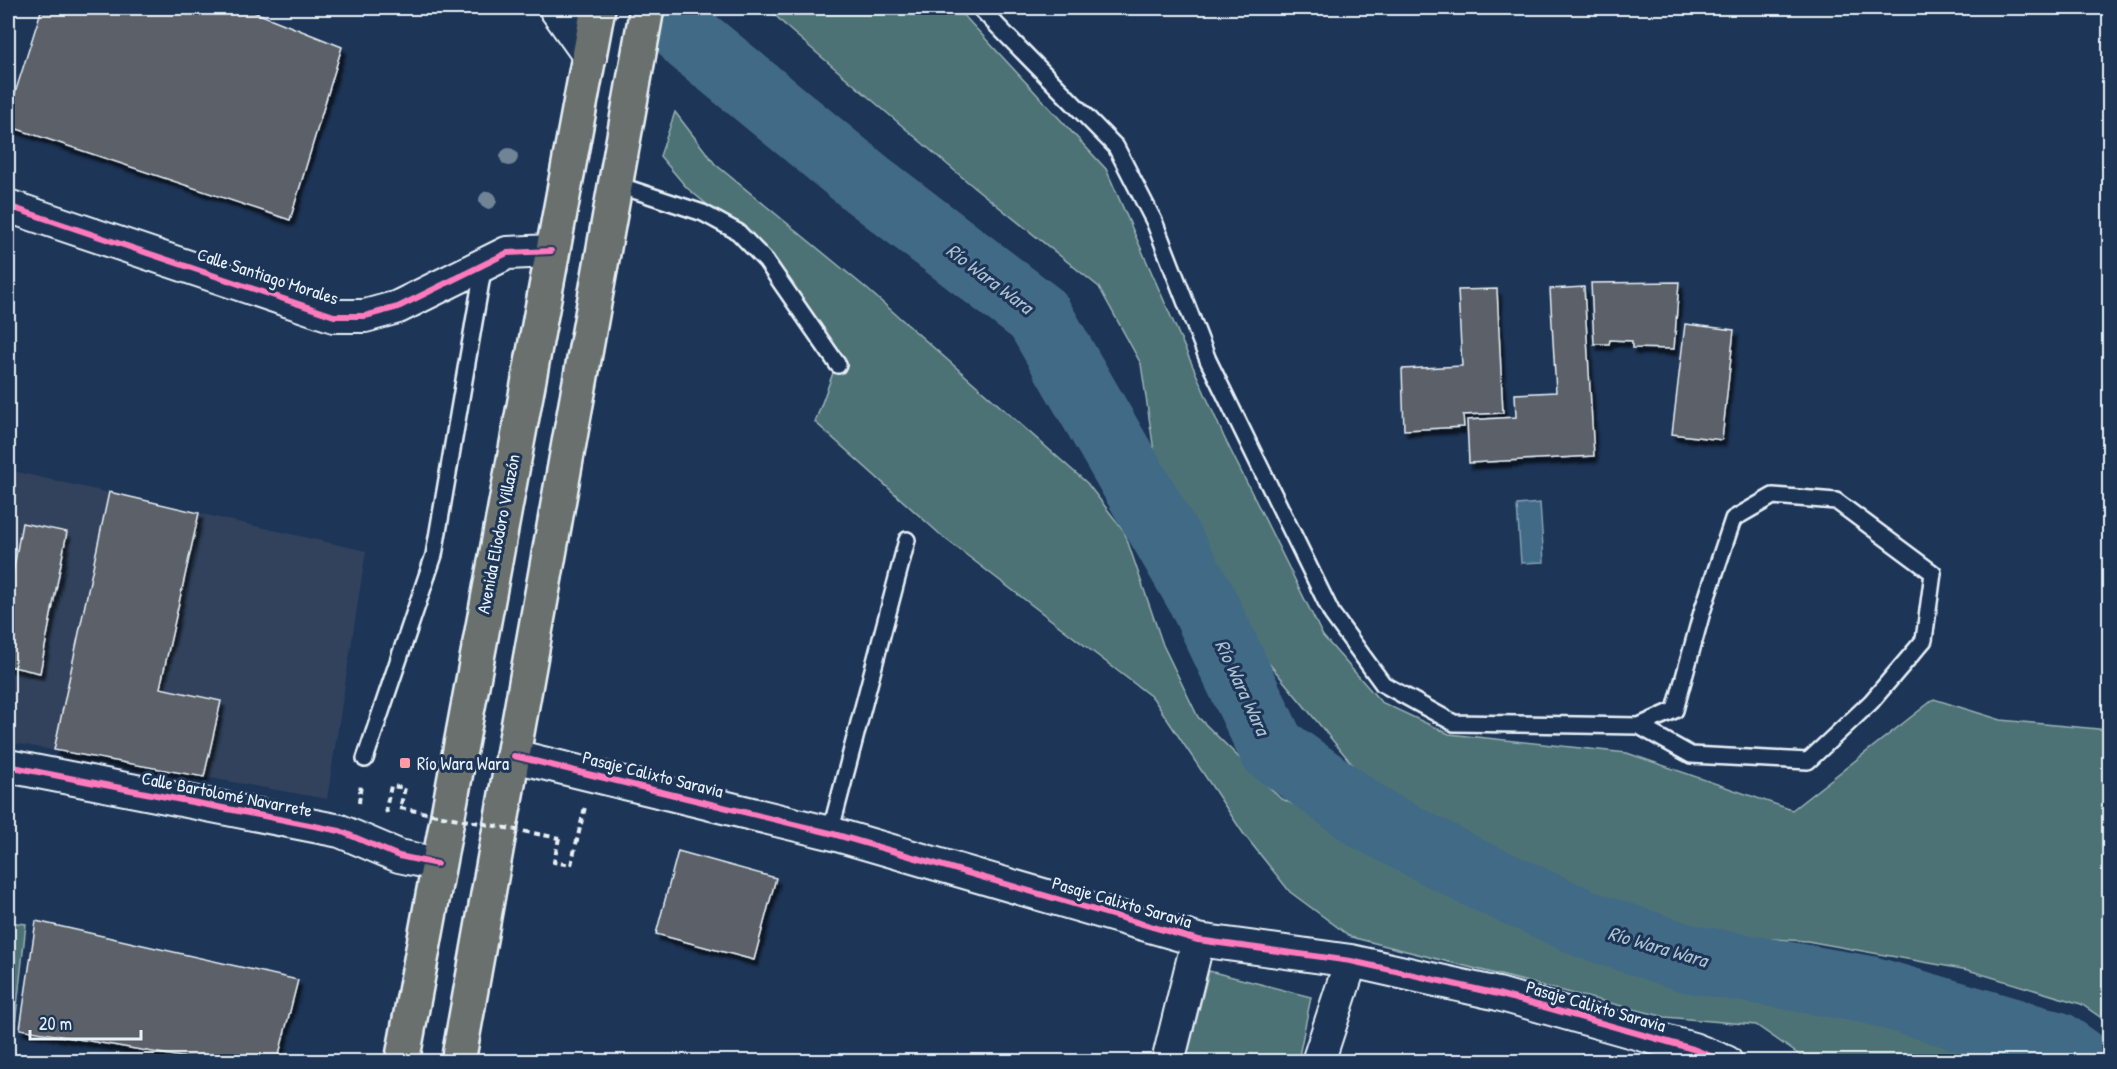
<svg xmlns="http://www.w3.org/2000/svg" width="2117" height="1069" viewBox="0 0 2117 1069" font-family="'Patrick Hand',sans-serif">
<style>
.built{fill:#30425c}
.green{fill:#4d7274;stroke:#9ab2b6;stroke-width:1.5}
.water{fill:#406b86;stroke:#83a1b4;stroke-width:1.5}
.lines{fill:none;stroke-linecap:round;stroke-linejoin:round}
.river{stroke:#406b86;stroke-width:68}
.building{fill:#5b6067;stroke:#e8f1f8;stroke-width:1.5;filter:url(#shadow)}
.service-casing{stroke:#e8f1f8;stroke-width:20}
.minor-casing{stroke:#e8f1f8;stroke-width:36}
.trunk-casing{stroke:#e8f1f8;stroke-width:38}
.path{stroke:#e8f1f8;stroke-width:4;stroke-dasharray:6 4.5;stroke-linecap:butt}
.service{stroke:#1d3557;stroke-width:15}
.minor{stroke:#1d3557;stroke-width:32}
.trunk{stroke:#6a706d;stroke-width:33}
.path-bridge{stroke:#e8f1f8;stroke-width:4;stroke-dasharray:6 4.5;stroke-linecap:butt}
.cycleway-casing{stroke:#1d3557;stroke-width:10}
.cycleway{stroke:#fd7abc;stroke-width:6}
.tree{fill:#6f8496}
.poi-dot{fill:#ff9aa2;stroke:#1d3557;stroke-width:2}
.labels{text-anchor:middle;dominant-baseline:central;stroke-width:6;stroke-linejoin:round;paint-order:stroke}
.street-label{font-size:18px;fill:#e8f1f8;stroke:#1d3557}
.poi-label{font-size:18px;fill:#e8f1f8;stroke:#1d3557;text-anchor:start}
.water-label{font-size:20px;font-style:italic;fill:#adc2d0;stroke:#1d3557}
</style>
<defs>
<filter id="shadow"><feDropShadow dx="3.5" dy="6" stdDeviation="1.5" flood-color="#0009"/></filter>
</defs>
<rect width="100%" height="100%" fill="#1d3557"/>
<filter id="ink" filterUnits="userSpaceOnUse"><feTurbulence type="fractalNoise" baseFrequency=".0167" numOctaves="2"/><feDisplacementMap in="SourceGraphic" scale="12" xChannelSelector="R" yChannelSelector="G"/><feConvolveMatrix kernelMatrix="1 2 1 2 8 2 1 2 1" color-interpolation-filters="sRGB"/></filter>
<g filter="url(#ink)">
<!-- built -->
<path class="built" d="M8 470 366 551 327 799 8 742Z"/>
<!-- green -->
<path class="green" d="M768 8H957L1106 169 1224 437 1323 636 1381 702 1449 734 1627 753 1792 810 1934 699 2001 720 2109 730V1023L2081 1004 1968 970 1807 941 1722 936 1448 843 1362 776 1243 632 1193 553 1156 464 1141 364 1099 287 969 183 790 30Z
M675 112 715 164 866 288 1087 483 1124 531 1163 645 1198 717 1280 798 1514 912 1690 974 1900 1013 2047 1058 2053 1061H1808L1756 1025 1665 1017 1351 937 1290 892 1243 833 1153 698 943 537 815 422 837 362 749 239 687 188 660 156Z
M8 922 26 924 11 1062 8 1061Z
M1209 971 1311 997 1298 1061H1186Z"/>
<!-- water -->
<path class="water" d="M1540 503 1544 562 1521 563 1517 505Z"/>
<g class="lines">
<!-- river -->
<path class="river" d="M667 8 691 39 867 184 1038 315 1199 594 1272 748 1371 819 1474 873 1588 925 1687 958 1870 990 2056 1045 2080 1062"/>
</g>
<!-- building -->
<path class="building" d="M42 8H244L342 47 290 220 8 126V115Z
M1679 282 1674 349 1632 348V341L1610 340 1609 344H1594L1591 283Z
M1584 287 1594 456 1469 463 1467 420 1516 417 1515 394 1556 392 1550 289Z
M1497 289 1503 413 1463 415 1464 427 1404 430 1402 369 1462 366 1458 290Z
M1685 324 1734 330 1722 440 1672 434Z
M109 492 199 513 160 688 221 701 204 777 54 750Z
M22 523 67 532 40 673 8 666V600Z
M678 851 776 878 754 960 656 934Z
M36 921 298 980 277 1062H210L20 1029Z"/>
<g class="lines">
<defs>
<path id="service" d="M980 8 1116 147 1154 221 1208 360 1332 614 1383 684 1454 723 1639 726 1675 710 1702 612 1733 519 1773 496 1836 501 1933 573 1924 640 1871 702 1808 761 1691 755 1639 726
M615 184 703 213 738 232 766 261 838 365
M365 759 434 555 484 264
M830 833 907 540"/>
<path id="minor" d="M555 8 590 57
M8 206 334 316H365L398 307 507 253 551 251
M514 756 830 833 1198 940 1351 961 1498 994 1693 1049 1726 1062
M8 766 340 831 399 856 437 864
M1168 1062 1198 940
M1318 1062 1351 961"/>
<path id="trunk" d="M402 1062 598 8
M458 1062 647 8"/>
</defs>
<!-- service casing -->
<use href="#service" class="service-casing"/>
<!-- minor casing -->
<use href="#minor" class="minor-casing"/>
<!-- trunk casing -->
<use href="#trunk" class="trunk-casing"/>
<!-- path -->
<path class="path" d="M359 803 361 783
M387 813 386 808 391 786 405 788 400 808
M559 838 554 862 571 865 585 807"/>
<!-- service -->
<use href="#service" class="service"/>
<!-- minor -->
<use href="#minor" class="minor"/>
<!-- trunk -->
<use href="#trunk" class="trunk"/>
<!-- path-bridge -->
<path class="path-bridge" d="M400 808 559 838"/>
<defs>
<path id="cycleway" d="M8 206 334 316H365L398 307 507 253 551 251
M514 756 830 833 1198 940 1351 961 1498 994 1693 1049 1726 1062
M8 766 340 831 399 856 437 864"/>
</defs>
<!-- cycleway casing -->
<use href="#cycleway" class="cycleway-casing"/>
<!-- cycleway -->
<use href="#cycleway" class="cycleway"/>
</g>
<!-- trees -->
<g class="tree">
<circle cx="509" cy="157" r="9"/>
<circle cx="488" cy="200" r="9"/>
</g>
</g>
<!-- markers -->
<rect class="poi-dot" x="399" y="757" width="12" height="12" rx="3"/>
<g class="labels">
<!-- street labels -->
<g class="street-label">
<text transform="translate(268 276) rotate(18)">Calle Santiago Morales</text>
<text transform="translate(498 534) rotate(-79)">Avenida Eliodoro Villazón</text>
<text transform="translate(653 774) rotate(14)">Pasaje Calixto Saravia</text>
<text transform="translate(227 794) rotate(11)">Calle Bartolomé Navarrete</text>
<text transform="translate(1122 902) rotate(16)">Pasaje Calixto Saravia</text>
<text transform="translate(1596 1006) rotate(16)">Pasaje Calixto Saravia</text>
</g>
<!-- poi labels -->
<g class="poi-label">
<text x="417" y="763">Río Wara Wara</text>
</g>
<!-- water labels -->
<g class="water-label">
<text transform="translate(990 278) rotate(37)">Río Wara Wara</text>
<text transform="translate(1243 687) rotate(65)">Río Wara Wara</text>
<text transform="translate(1658 946) rotate(16)">Río Wara Wara</text>
</g>
</g>
<!-- margin -->
<rect width="2117" height="1069" fill="none" stroke="#1d3557" stroke-width="30"/>
<rect x="15" y="15" width="2087" height="1039" fill="none" stroke="#e8f1f8" stroke-width="2" filter="url(#ink)"/>
<!-- scale -->
<path d="M30 1030v9h111v-9" fill="none" stroke="#e8f1f8" stroke-width="3"/>
<text x="39" y="1030" font-size="18" fill="#e8f1f8" stroke="#1d3557" stroke-width="4.5" paint-order="stroke">20 m</text>
</svg>
